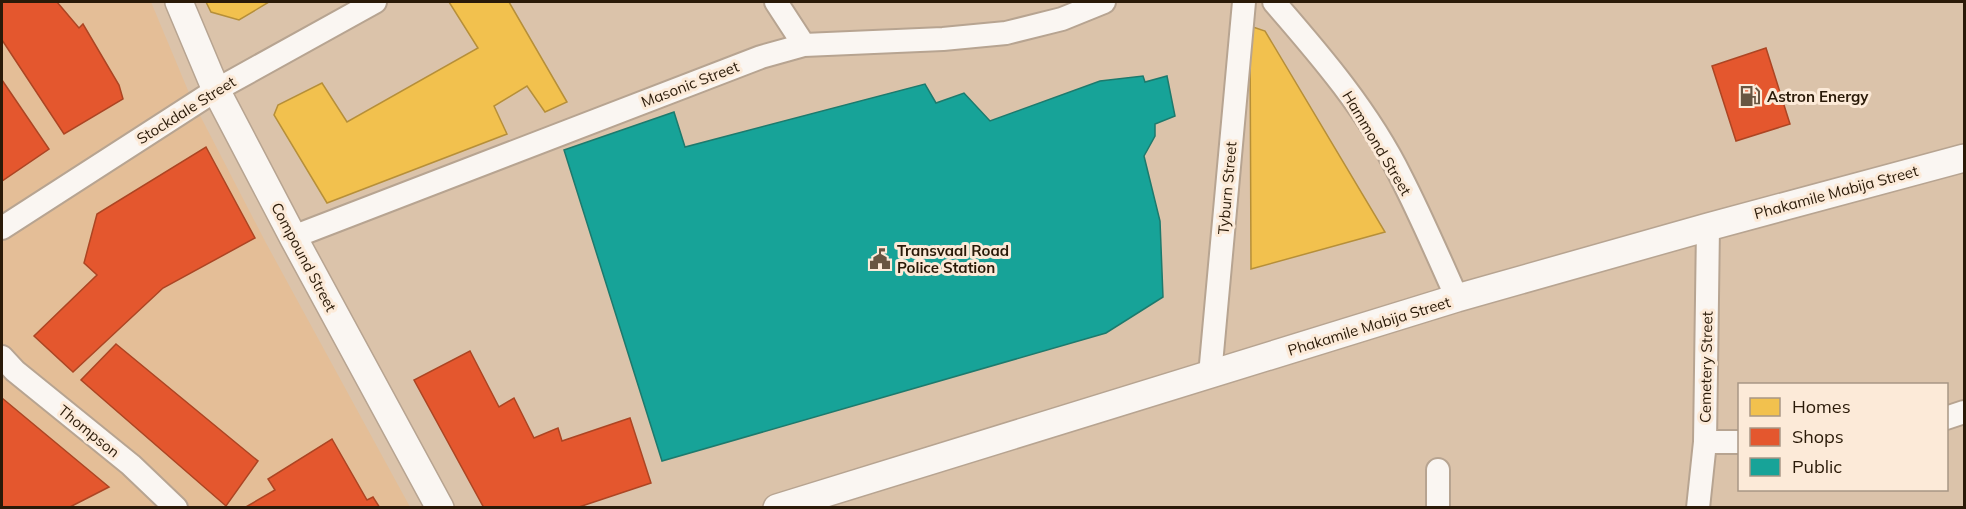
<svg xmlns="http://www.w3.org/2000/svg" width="1966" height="509" viewBox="0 0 1966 509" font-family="Mulish,sans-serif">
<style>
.built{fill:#e4be97}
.homes{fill:#f2c14e;stroke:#b68f39;stroke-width:1.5}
.shops{fill:#e4572e;stroke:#ac4523;stroke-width:1.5}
.public{fill:#17a398;stroke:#1d7a6d;stroke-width:1.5}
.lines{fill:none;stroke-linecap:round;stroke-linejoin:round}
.minor-casing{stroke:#b7a491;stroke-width:26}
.tertiary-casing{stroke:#b7a491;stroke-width:30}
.minor{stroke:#faf6f2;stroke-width:22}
.tertiary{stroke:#faf6f2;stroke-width:27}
.labels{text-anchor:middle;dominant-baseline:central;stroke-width:6;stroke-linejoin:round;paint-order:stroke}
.street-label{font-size:15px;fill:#2a1a08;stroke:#fcead8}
.poi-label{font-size:15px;font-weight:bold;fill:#2a1a08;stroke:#fcead8;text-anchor:start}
</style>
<rect width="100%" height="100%" fill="#dbc3aa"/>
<!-- built -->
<path class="built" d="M2 2H151L192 100 266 243 410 507H2Z"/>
<!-- homes -->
<path class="homes" d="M206 2H269L239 20 211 12Z
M449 2H509L567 102 545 112 527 86 494 106 507 134 327 203 274 115 278 105 322 83 347 122 478 48Z
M1250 26 1265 31 1385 232 1251 269Z"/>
<!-- shops -->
<path class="shops" d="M2 2H57L79 28 83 24 119 85 123 99 64 134 2 40Z
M1766 48 1790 124 1736 141 1712 66Z
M2 80 49 149 2 181Z
M206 147 255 238 163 288 73 372 34 336 97 275 84 263 97 214Z
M116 344 258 461 226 506 81 380Z
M470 351 499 407 514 398 534 438 558 428 562 441 630 418 651 483 576 508H484L414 380Z
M2 398 109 487 68 508H2Z
M332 439 367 500 373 497 380 508H244L275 490 268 479Z"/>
<!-- public -->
<path class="public" d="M1143 76 1145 82 1167 76 1175 116 1155 124V136L1144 156 1160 221 1163 297 1106 333 662 461 564 150 674 112 685 147 925 84 936 103 964 93 990 121 1100 81Z"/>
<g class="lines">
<defs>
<path id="minor" d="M776 2 804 45
M1274 2C1321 56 1369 112 1401 177 1421 216 1439 258 1457 298
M2 228 216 90 375 2
M293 237 761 57 804 45 943 39 1006 33 1062 19 1104 2
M2 357 15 371 131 465 176 508
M1210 375 1244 2
M1946 418 1964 412
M1705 442H1740
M1438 470V508
M1698 508 1705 442 1708 227"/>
<path id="tertiary" d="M179 2 216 90 293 237 440 508
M777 508 1457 298 1708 227 1964 158"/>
</defs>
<!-- minor casing -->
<use href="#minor" class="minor-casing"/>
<!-- tertiary casing -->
<use href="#tertiary" class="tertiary-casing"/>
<!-- minor -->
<use href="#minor" class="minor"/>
<!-- tertiary -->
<use href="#tertiary" class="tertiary"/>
</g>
<!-- icons -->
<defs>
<symbol id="fuel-bare" viewBox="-9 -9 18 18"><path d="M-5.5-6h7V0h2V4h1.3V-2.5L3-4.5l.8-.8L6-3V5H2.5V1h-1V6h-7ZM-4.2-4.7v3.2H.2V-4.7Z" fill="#685541" stroke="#fcead8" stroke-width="2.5" paint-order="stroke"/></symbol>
<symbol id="civic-bare" viewBox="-9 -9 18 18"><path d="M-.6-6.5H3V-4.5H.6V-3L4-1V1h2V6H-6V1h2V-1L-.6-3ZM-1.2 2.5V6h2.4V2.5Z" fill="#685541" stroke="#fcead8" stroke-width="2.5" paint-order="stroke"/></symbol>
</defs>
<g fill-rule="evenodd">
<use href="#fuel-bare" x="1735" y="81" width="30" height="30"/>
<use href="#civic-bare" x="865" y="244" width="30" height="30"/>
</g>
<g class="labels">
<!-- street labels -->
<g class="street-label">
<text transform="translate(690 84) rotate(-21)">Masonic Street</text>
<text transform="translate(186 110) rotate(-32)">Stockdale Street</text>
<text transform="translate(1377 143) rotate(59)">Hammond Street</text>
<text transform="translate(1227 188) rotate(-85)">Tyburn Street</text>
<text transform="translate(1836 192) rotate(-15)">Phakamile Mabija Street</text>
<text transform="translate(304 257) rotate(62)">Compound Street</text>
<text transform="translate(1369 326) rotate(-17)">Phakamile Mabija Street</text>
<text transform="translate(1706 367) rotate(-89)">Cemetery Street</text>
<text transform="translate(89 431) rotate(39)">Thompson</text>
</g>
<!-- poi labels -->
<g class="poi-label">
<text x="1767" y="96">Astron Energy</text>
<text x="897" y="250">Transvaal Road<tspan x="897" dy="17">Police Station</tspan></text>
</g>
</g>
<!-- border -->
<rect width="1966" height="509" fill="none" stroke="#2a1a08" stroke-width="6"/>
<!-- legend -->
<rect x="1738" y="383" width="210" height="108" fill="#fcead8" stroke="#a89785" stroke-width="1.5"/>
<rect x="1750" y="398" width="30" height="18" fill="#f2c14e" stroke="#a89785" stroke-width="1.5"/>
<text x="1792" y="413" font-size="18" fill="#2a1a08">Homes</text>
<rect x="1750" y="428" width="30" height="18" fill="#e4572e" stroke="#a89785" stroke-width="1.5"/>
<text x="1792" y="443" font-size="18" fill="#2a1a08">Shops</text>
<rect x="1750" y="458" width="30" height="18" fill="#17a398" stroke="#a89785" stroke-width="1.5"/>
<text x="1792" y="473" font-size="18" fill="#2a1a08">Public</text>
</svg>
